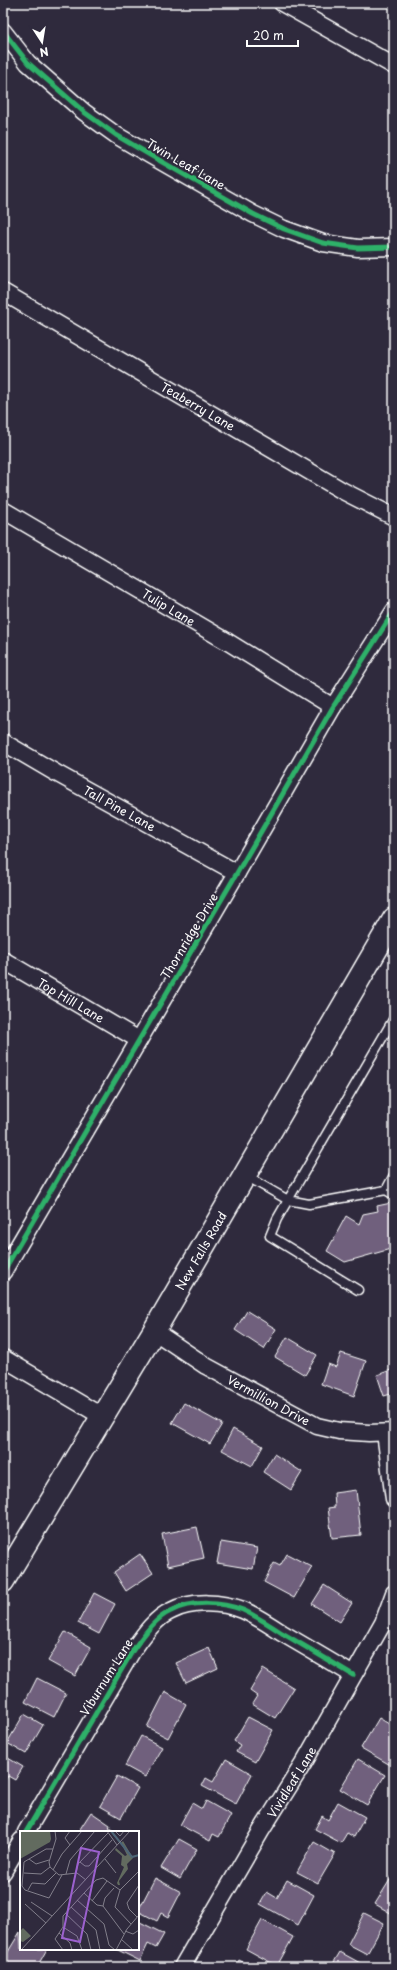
<svg xmlns="http://www.w3.org/2000/svg" width="397" height="1970" viewBox="0 0 397 1970" font-family="'Playpen Sans',sans-serif">
<style>
.building{fill:#70617d;stroke:#fff}
.lines{fill:none;stroke-linecap:round;stroke-linejoin:round}
.service-casing{stroke:#fff;stroke-width:11}
.minor-casing{stroke:#fff;stroke-width:19}
.secondary-casing{stroke:#fff;stroke-width:25}
.service{stroke:#2f2a3d;stroke-width:8}
.minor{stroke:#2f2a3d;stroke-width:16}
.secondary{stroke:#2f2a3d;stroke-width:22}
.cycleway-casing{stroke:#2f2a3d;stroke-width:8}
.cycleway{stroke:#2db169;stroke-width:5}
.labels{text-anchor:middle;dominant-baseline:central;stroke-width:4;stroke-linejoin:round;paint-order:stroke}
.street-label{font-size:12px;fill:#fff;stroke:#2f2a3d}
.inset-river{fill:none;stroke:#4d6577;stroke-width:2}
.inset-road{fill:none;stroke:#827f8b;stroke-width:1}
.view{fill:#9c61cf;fill-opacity:0.15;stroke:#9c61cf;stroke-width:2}
.inset-edge{fill:none;stroke:#fff;stroke-width:2}
</style>
<rect width="100%" height="100%" fill="#2f2a3d"/>
<filter id="ink" filterUnits="userSpaceOnUse"><feTurbulence type="fractalNoise" baseFrequency=".025" numOctaves="2"/><feDisplacementMap in="SourceGraphic" scale="8" xChannelSelector="R" yChannelSelector="G"/><feConvolveMatrix kernelMatrix="1 2 1 2 8 2 1 2 1" color-interpolation-filters="sRGB"/></filter>
<g filter="url(#ink)">
<!-- building -->
<path class="building" d="M391 1203 392 1210 394 1211V1248L345 1262 327 1251 346 1216 359 1224 363 1214 378 1211 377 1206Z
M247 1311 276 1329 264 1349 235 1330Z
M287 1337 317 1355 305 1375 275 1357Z
M341 1353 366 1361 354 1396 321 1384 328 1364 336 1367Z
M394 1369V1399L393 1400 391 1394 384 1396 377 1375Z
M184 1403 222 1424 210 1444 172 1423Z
M233 1429 263 1446 252 1466 222 1450Z
M274 1454 302 1472 291 1490 263 1472Z
M356 1490 361 1535 332 1538 328 1508 335 1507 334 1493Z
M197 1527 204 1558 168 1566 162 1534Z
M221 1542 257 1548 253 1569 217 1563Z
M140 1554 153 1573 126 1591 114 1572Z
M287 1554 312 1567 294 1598 264 1582 274 1563 280 1566Z
M324 1585 352 1603 340 1622 312 1604Z
M94 1593 115 1604 99 1634 78 1623Z
M65 1632 91 1647 75 1676 48 1661Z
M209 1648 218 1668 186 1683 176 1663Z
M263 1669 294 1688 275 1718 252 1704 257 1696 250 1691Z
M37 1678 66 1693 54 1717 25 1702Z
M165 1692 186 1704 168 1738 147 1727Z
M24 1714 43 1725 26 1754 7 1743Z
M248 1717 273 1730 255 1762 236 1752 240 1745 234 1741Z
M379 1718 394 1727 392 1753 394 1763 392 1766 361 1748Z
M141 1736 162 1747 145 1777 125 1766Z
M3 1755 23 1767 15 1780 8 1776 3 1784Z
M226 1759 252 1774 236 1804 202 1786 206 1778 213 1782Z
M358 1759 385 1775 367 1805 340 1789Z
M117 1776 138 1788 121 1818 100 1806Z
M206 1801 231 1815 219 1837 213 1834 210 1841 180 1825 192 1803 202 1809Z
M338 1802 365 1817 354 1837 347 1833 341 1843 315 1829 322 1816 328 1820Z
M91 1812 110 1825 109 1828 115 1832H78Z
M179 1839 197 1849 180 1879 161 1868Z
M314 1842 335 1854 318 1883 297 1872Z
M393 1875H394V1915L375 1904Z
M155 1878 181 1892 168 1917 161 1913 157 1921 138 1911Z
M287 1880 314 1895 298 1925 260 1904 267 1892 277 1898Z
M364 1913 384 1923 367 1954 348 1944Z
M262 1920 293 1937 277 1966 246 1949Z
M138 1921 164 1934 156 1948 148 1944 140 1961 116 1949H138Z
M20 1932 21 1949H47L37 1967H9L3 1963V1960Z
M340 1952 362 1964 360 1967H331Z
M239 1960 252 1967H235Z"/>
<g class="lines">
<defs>
<path id="service" d="M394 1018 288 1200 309 1204 386 1190 394 1175
M246 1176 288 1200 277 1219 270 1236 358 1290
M386 1190 394 1195"/>
<g id="minor">
<path d="M282 3 394 66"/>
<path d="M3 31 28 63 84 112 116 135 150 155 253 214 284 229 323 243 358 248 394 247"/>
<path id="s1" d="M3 292 343 491 394 517"/>
<path id="s2" d="M3 510 228 642 333 707"/>
<path id="s3" d="M3 742 56 773 237 873"/>
<path id="s4" d="M3 960 139 1040"/>
<path d="M3 1272 237 873 333 707 394 611"/>
<path id="s5" d="M154 1331 206 1366 317 1426 339 1431 369 1433 394 1432"/>
<path d="M3 1358 103 1417"/>
<path d="M385 1433 394 1499"/>
<path d="M26 1832 133 1650C143 1636 155 1618 171 1611 192 1600 222 1602 243 1610 256 1616 270 1625 282 1633 306 1647 330 1661 353 1675"/>
<path d="M3 1872 21 1841"/>
<path id="s6" d="M182 1967 261 1831 303 1764 383 1623 394 1593"/>
</g>
<g id="secondary">
<path id="s7" d="M3 1581 154 1331 394 919"/>
</g>
</defs>
<!-- service casing -->
<use href="#service" class="service-casing"/>
<!-- minor casing -->
<use href="#minor" class="minor-casing"/>
<!-- secondary casing -->
<use href="#secondary" class="secondary-casing"/>
<!-- service -->
<use href="#service" class="service"/>
<!-- minor -->
<use href="#minor" class="minor"/>
<!-- secondary -->
<use href="#secondary" class="secondary"/>
<defs>
<path id="cycleway" d="M3 31 28 63 84 112 116 135 150 155 253 214 284 229 323 243 358 248 394 247
M3 1272 237 873 333 707 394 611
M26 1832 133 1650C143 1636 155 1618 171 1611 192 1600 222 1602 243 1610 256 1616 270 1625 282 1633 306 1647 330 1661 353 1675"/>
</defs>
<!-- cycleway casing -->
<use href="#cycleway" class="cycleway-casing"/>
<!-- cycleway -->
<use href="#cycleway" class="cycleway"/>
</g>
</g>
<g class="labels">
<!-- street labels -->
<g class="street-label">
<text transform="translate(186 164) rotate(30)">Twin Leaf Lane</text>
<text stroke="none"><textPath href="#s1" startOffset="226">Teaberry Lane</textPath></text>
<text stroke="none"><textPath href="#s2" startOffset="192">Tulip Lane</textPath></text>
<text stroke="none"><textPath href="#s3" startOffset="134">Tall Pine Lane</textPath></text>
<text transform="translate(189 936) rotate(-59)">Thornridge Drive</text>
<text stroke="none"><textPath href="#s4" startOffset="79">Top Hill Lane</textPath></text>
<text stroke="none"><textPath href="#s7" startOffset="385">New Falls Road</textPath></text>
<text stroke="none"><textPath href="#s5" startOffset="134">Vermillion Drive</textPath></text>
<text transform="translate(106 1677) rotate(-58)">Viburnum Lane</text>
<text stroke="none"><textPath href="#s6" startOffset="215">Vividleaf Lane</textPath></text>
</g>
</g>
<!-- overview -->
<g transform="translate(20 1831)">
<rect width="119" height="119" fill="#2f2a3d"/>
<path d="M0 0H30L31 8 30 11 0 28ZM103 10 113 27 107 33 108 38 99 50 100 54H98L97 52 104 36 101 34 102 25 95 19 96 17 105 25 107 24 101 12ZM3 97 11 105 3 111 0 110V100Z" fill="#626b5f"/>
<path class="inset-river" d="M91 0 112 26 119 24"/>
<path class="inset-road" d="M35 0 36 8 29 31 30 36 39 44 57 42 66 49M50 0 45 7 50 14M87 0 97 14M95 0 100 5 104 0M33 18H26L4 31 2 55 5 59 29 67 42 44M9 28 16 33 29 29M85 28 96 42M60 31 65 35H69L92 9M33 39 42 23 62 0M4 42 21 43 30 36M56 42 58 33 88 2M46 43 50 29 75 0M94 57 85 67 83 75 104 103M8 59 12 52 25 53 36 42M100 59 95 76 111 93M64 62 77 74 83 75M57 69 84 93 89 114 95 119M72 70 87 50M11 71 32 85M5 73 26 92M51 76 76 99 80 119M45 82 67 103 71 119M117 86 109 78 107 72 119 54M43 96 57 105 62 119M105 100 113 103 119 99M39 102 50 112 52 119M101 108 113 119M1 119 110 0M43 119 35 108 43 96V85L76 49 83 47 100 59 119 40M96 119 107 98 119 84"/>
<path class="view" d="M61 17 79 21 60 111 42 107Z"/>
<rect width="119" height="119" class="inset-edge"/>
</g>
<!-- margin -->
<rect width="397" height="1970" fill="none" stroke="#2f2a3d" stroke-width="16"/>
<rect x="8" y="8" width="381" height="1954" fill="none" stroke="#fff" stroke-width="1.5" filter="url(#ink)"/>
<!-- north arrow -->
<g transform="translate(42 42) rotate(168)" stroke="#2f2a3d" stroke-width="3" paint-order="stroke">
<path d="M0-3L7 15L0 10L-7 15Z" fill="#ffffff"/>
<text y="-6" font-size="11" font-weight="bold" text-anchor="middle" fill="#ffffff">N</text>
</g>
<!-- scale -->
<path d="M247 40v6h51v-6" fill="none" stroke="#ffffff" stroke-width="2"/>
<text x="253" y="40" font-size="12" fill="#ffffff" stroke="#2f2a3d" stroke-width="3" paint-order="stroke">20 m</text>
</svg>
